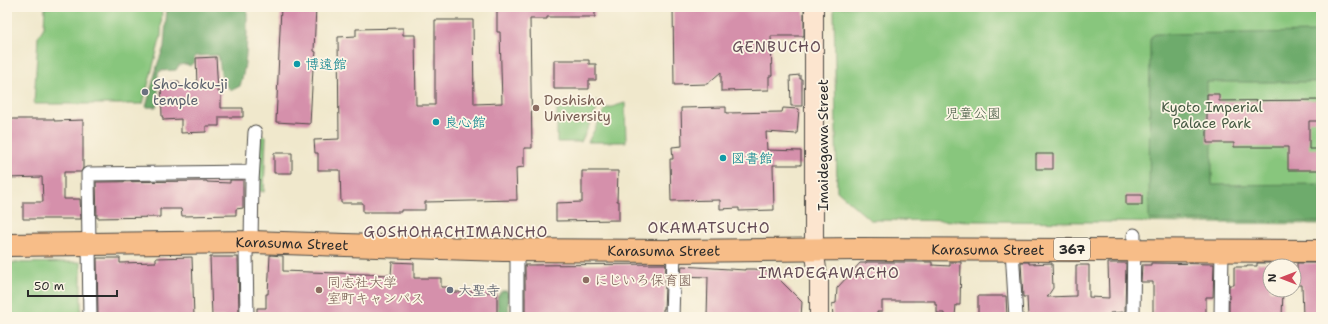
<svg xmlns="http://www.w3.org/2000/svg" width="1328" height="324" viewBox="0 0 1328 324" font-family="'Shantell Sans','Klee One',sans-serif">
<style>
.green{fill:#88c67d;stroke:#5a7854}
.forest{fill:#6eab6c;stroke:#4c6b4c}
.building{fill:#d590ab}
.lines{fill:none;stroke-linecap:round;stroke-linejoin:round}
.street-casing{stroke:#494743;stroke-width:15}
.secondary-casing{stroke:#494743;stroke-width:20}
.highway-casing{stroke:#494743;stroke-width:24}
.street{stroke:#fff;stroke-width:13}
.secondary{stroke:#fce5cf;stroke-width:18}
.highway{stroke:#f7bd88;stroke-width:22}
.culture-dot{fill:#0f9aa8;stroke:#fcf5e5;stroke-width:1.5}
.worship-dot{fill:#6b7280;stroke:#fcf5e5;stroke-width:1.5}
.education-dot{fill:#8d6e63;stroke:#fcf5e5;stroke-width:1.5}
.labels{text-anchor:middle;dominant-baseline:central;stroke-width:3.5;stroke-linejoin:round;paint-order:stroke}
.shield{fill:#fcf5e5;stroke:#6a6863;stroke-width:1}
.shield-label{font-size:13px;font-weight:bold;fill:#2b2b2b}
.culture-label{font-size:14px;fill:#0d838f;stroke:#fcf5e5;text-anchor:start}
.worship-label{font-size:14px;fill:#5b616d;stroke:#fcf5e5;text-anchor:start}
.education-label{font-size:14px;fill:#785e54;stroke:#fcf5e5;text-anchor:start}
.park-label{font-size:14px;fill:#475a44;stroke:#fcf5e5}
.street-label{font-size:14px;fill:#2b2b2b;stroke:#fcf5e5}
.neighbourhood-label{font-size:15px;letter-spacing:1px;fill:#664e58;stroke:#fcf5e5}
</style>
<rect width="100%" height="100%" fill="#fcf5e5"/>
<filter id="ink" filterUnits="userSpaceOnUse"><feTurbulence type="fractalNoise" baseFrequency=".025" numOctaves="2"/><feDisplacementMap in="SourceGraphic" scale="8" xChannelSelector="R" yChannelSelector="G"/><feConvolveMatrix kernelMatrix="1 2 1 2 8 2 1 2 1" color-interpolation-filters="sRGB"/></filter>
<filter id="wash" filterUnits="userSpaceOnUse"><feTurbulence type="fractalNoise" baseFrequency=".012" numOctaves="4" result="noise"/><feDisplacementMap in="SourceGraphic" scale="16" xChannelSelector="R" yChannelSelector="G"/><feGaussianBlur stdDeviation="0.9" result="paint"/><feColorMatrix in="noise" values="0 0 0 0 0 0 0 0 0 0 0 0 0 0 0 0 0 1.4 0 .05"/><feComposite in="paint" operator="in"/></filter>
<g filter="url(#wash)">
<rect width="100%" height="100%" fill="#f0e8cc"/>
<!-- green -->
<path class="green" d="M45 7H162L161 36 143 104H34L38 37 44 27Z
M834 7H1321V224L870 220 837 191Z
M601 101 581 142H557V102Z
M625 103 626 142H588L605 109Z
M260 135 266 136 264 192 259 191Z
M81 262V317H7V263Z"/>
<!-- forest -->
<path class="forest" d="M167 7H247C247 33 248 61 240 86L232 90C229 88 226 86 224 84 221 79 220 62 218 55L195 56 194 62 190 66 186 64 179 65 176 70 160 71 158 74V102L156 107H146L158 63 164 47Z
M1321 32V82H1207V140H1212V185L1321 184V222L1149 220 1150 40 1152 36 1156 34Z
M502 291H507L508 293 509 317H499L497 297Z"/>
<g id="blocks">
<!-- building -->
<path class="building" d="M281 7H316L314 51 316 52 315 60V68H313L310 124 276 122Z
M497 7H595V17H547V19H530L532 148H524V167L516 168 517 200 425 202V210H401V212H363V203H341L340 170H318V153H315L314 140 339 139 338 37 356 36V29L403 28V35H415L416 105H435V20H473L474 104 502 103 500 32H497Z
M673 7H804V36H771L772 76H769V90L721 91V72L707 84 674 85Z
M216 57 218 92H221V108H243V117H219V126H206V132L181 133V119L163 120V117H162L161 82 179 81V86L197 85 196 58Z
M554 60H589V64H596V80H589V89H554Z
M800 75V79H802V106H791L790 76Z
M1207 94H1219V101L1321 100V121H1309V149H1321V170H1288V147H1234V143H1207Z
M726 107V113L782 112 783 108 799 109 797 134 766 132 767 150 801 151V165H773L774 210 739 211V208L720 209V200L671 201 670 159H673L672 147 682 146 681 108Z
M7 119H54V121L83 120V168L81 172H64V199H80L81 219H23V202H43L42 177 7 178Z
M274 153H292V173H274Z
M1036 154H1053V169H1036Z
M582 171H618L617 201H619V220L556 221V203L582 202Z
M230 180H243V208L236 209V215L182 216 181 209H160V217L97 218 96 182 207 181V182L230 183Z
M1126 195H1142V205H1126Z
M270 255 283 256V271L391 275 392 262 414 263V278H441V287H450V292H497V316L257 317V308H266V294H268Z
M192 257 194 317H149V315L98 317 97 258H120V263L156 262V258Z
M210 257H238L239 317H212Z
M866 262H932V265L950 266V262H961L960 305H956L955 316H944V313H937V305H935V301H882V312H877V317H833L832 304 836 303 837 288 860 263H866Z
M1021 262H1029V264L1052 263 1053 288 1047 297 1076 296V265H1089V297L1109 298 1108 263H1126L1125 312 1110 313V316L1068 315V317H1028L1027 297H1023Z
M1151 263 1214 264 1213 297H1206V317L1153 316V282H1141L1142 265H1151Z
M1257 263H1270V290H1283L1282 317H1229V285H1234V267H1247V266H1257Z
M1297 263H1321V283H1319L1320 317H1303L1302 285H1297Z
M666 264 664 309H663V317H525V265Z
M682 266 745 270V269H755L772 272 802 302 801 317H707L708 277 681 276Z
M978 296H1006L1007 317H978Z"/>
</g>
</g>
<g filter="url(#ink)">
<use href="#blocks" fill-opacity="0" stroke="#494743" stroke-width="1"/>
<g class="lines">
<defs>
<path id="street" d="M1012 249 1016 317
M517 250V317
M90 317 88 174 252 172
M247 317 246 252 251 242 252 181 255 132
M672 317 674 251
M1133 317 1134 235
M1221 317 1222 250"/>
<path id="secondary" d="M814 7V249L819 282V317"/>
<g id="highway">
<path id="s1" d="M7 245 251 242 503 250 674 251 859 249 1321 251"/>
</g>
</defs>
<!-- street casing -->
<use href="#street" class="street-casing"/>
<!-- secondary casing -->
<use href="#secondary" class="secondary-casing"/>
<!-- highway casing -->
<use href="#highway" class="highway-casing"/>
<!-- street -->
<use href="#street" class="street"/>
<!-- secondary -->
<use href="#secondary" class="secondary"/>
<!-- highway -->
<use href="#highway" class="highway"/>
</g>
</g>
<!-- markers -->
<g class="culture-dot">
<circle cx="297" cy="64" r="4"/>
<circle cx="436" cy="122" r="4"/>
<circle cx="723" cy="158" r="4"/>
</g>
<g class="worship-dot">
<circle cx="145" cy="92" r="4"/>
<circle cx="450" cy="290" r="4"/>
</g>
<g class="education-dot">
<circle cx="536" cy="108" r="4"/>
<circle cx="586" cy="280" r="4"/>
<circle cx="319" cy="290" r="4"/>
</g>
<g class="labels">
<!-- shield labels -->
<rect class="shield" x="1054" y="238" width="36" height="22" rx="3"/>
<g class="shield-label">
<text x="1072" y="249">367</text>
</g>
<!-- culture labels -->
<g class="culture-label">
<text x="305" y="64">博遠館</text>
<text x="444" y="122">良心館</text>
<text x="731" y="158">図書館</text>
</g>
<!-- worship labels -->
<g class="worship-label">
<text x="153" y="84">Sho-koku-ji<tspan x="153" dy="16">temple</tspan></text>
<text x="458" y="290">大聖寺</text>
</g>
<!-- education labels -->
<g class="education-label">
<text x="544" y="100">Doshisha<tspan x="544" dy="16">University</tspan></text>
<text x="594" y="280">にじいろ保育園</text>
<text x="327" y="282">同志社大学<tspan x="327" dy="16">室町キャンパス</tspan></text>
</g>
<!-- park labels -->
<g class="park-label">
<text x="1212" y="107">Kyoto Imperial<tspan x="1212" dy="16">Palace Park</tspan></text>
<text x="973" y="113">児童公園</text>
</g>
<!-- street labels -->
<g class="street-label">
<text transform="translate(823 145) rotate(-90)">Imaidegawa Street</text>
<text stroke="none"><textPath href="#s1" startOffset="285">Karasuma Street</textPath></text>
<text stroke="none"><textPath href="#s1" startOffset="981">Karasuma Street</textPath></text>
<text stroke="none"><textPath href="#s1" startOffset="657">Karasuma Street</textPath></text>
</g>
<!-- neighbourhood labels -->
<g class="neighbourhood-label">
<text x="777" y="47">GENBUCHO</text>
<text x="709" y="228">OKAMATSUCHO</text>
<text x="456" y="232">GOSHOHACHIMANCHO</text>
<text x="829" y="273">IMADEGAWACHO</text>
</g>
</g>
<!-- margin -->
<rect width="1328" height="324" fill="none" stroke="#fcf5e5" stroke-width="24"/>
<!-- north arrow -->
<g transform="translate(1282 278) rotate(270)"><circle r="19" fill="#fcf5e5" stroke="#a8a49b"/>
<path d="M0-3L7 15L0 10L-7 15Z" fill="#d1495b"/>
<text y="-6" font-size="11" font-weight="bold" text-anchor="middle" fill="#2b2b2b">N</text>
</g>
<!-- scale -->
<path d="M28 290v6h89v-6" fill="none" stroke="#2b2b2b" stroke-width="2"/>
<text x="34" y="290" font-size="12" fill="#2b2b2b" stroke="#fcf5e5" stroke-width="3" paint-order="stroke">50 m</text>
</svg>
